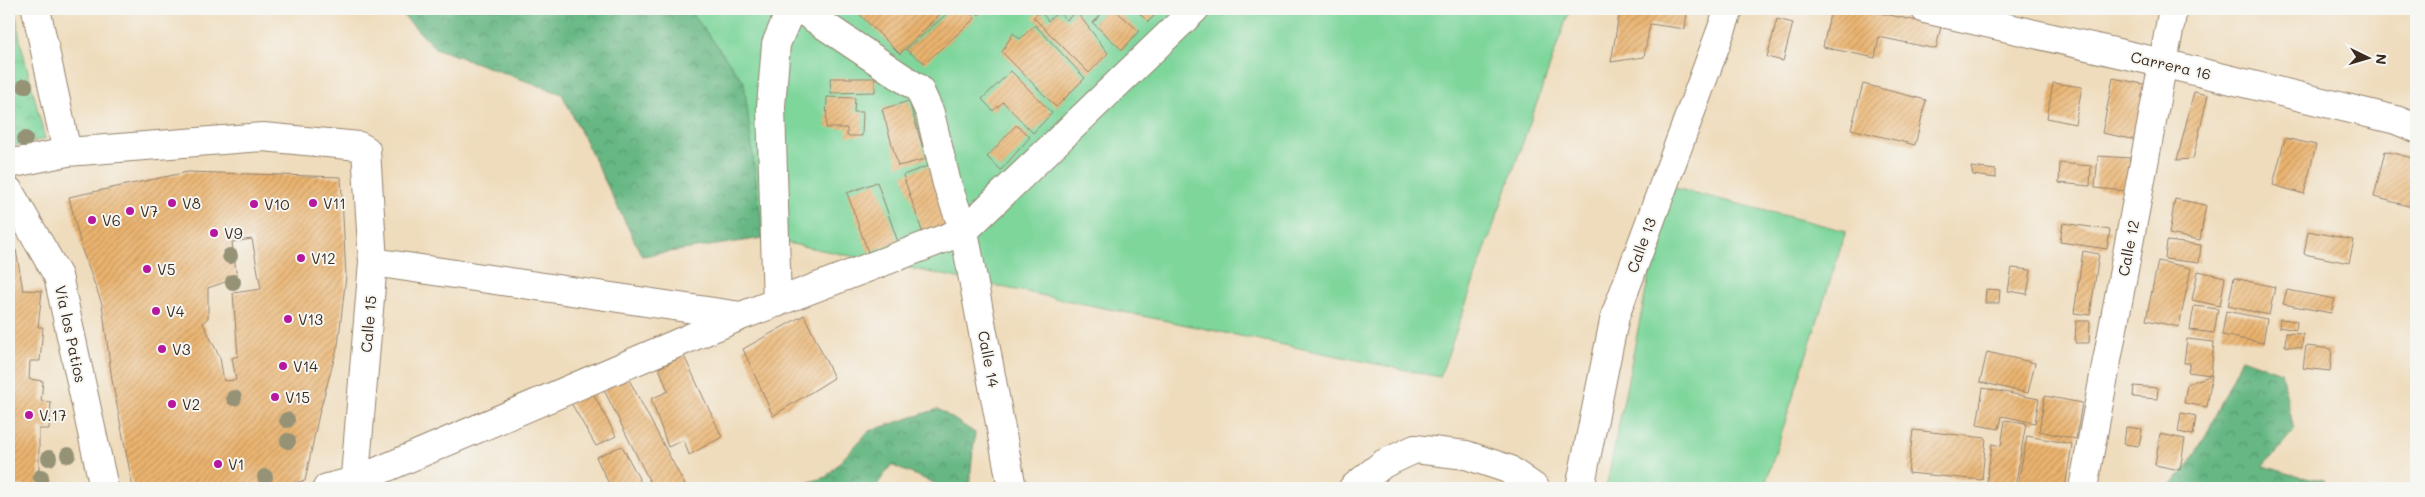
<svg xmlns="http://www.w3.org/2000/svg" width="2425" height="497" viewBox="0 0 2425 497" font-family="Mali,sans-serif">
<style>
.grass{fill:#7ed69b;stroke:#5c805c}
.forest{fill:url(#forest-crowns);stroke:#507050}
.park{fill:url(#park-crowns);stroke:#5c805c}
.building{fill:url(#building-hatch);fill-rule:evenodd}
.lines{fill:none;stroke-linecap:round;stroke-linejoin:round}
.minor-casing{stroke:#95836d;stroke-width:30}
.minor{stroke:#fff;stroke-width:28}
.tree{fill:#959276}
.poi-dot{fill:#b5179e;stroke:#f6f6f2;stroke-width:2}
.labels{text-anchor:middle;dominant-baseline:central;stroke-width:4;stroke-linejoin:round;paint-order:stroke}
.street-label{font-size:15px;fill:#3b2a1e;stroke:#f6f6f2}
.poi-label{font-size:15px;fill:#3b2a1e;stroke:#f6f6f2;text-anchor:start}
</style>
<defs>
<pattern id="forest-crowns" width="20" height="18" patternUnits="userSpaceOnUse" patternTransform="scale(1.25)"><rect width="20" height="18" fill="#66b783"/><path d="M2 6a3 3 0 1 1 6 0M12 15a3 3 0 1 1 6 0" fill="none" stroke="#55956b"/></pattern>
<pattern id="park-crowns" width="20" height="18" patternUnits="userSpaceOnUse" patternTransform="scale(1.25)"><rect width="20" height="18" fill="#7ed69b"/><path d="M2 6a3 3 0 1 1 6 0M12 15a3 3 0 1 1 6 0" fill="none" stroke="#6eb885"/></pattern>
<pattern id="building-hatch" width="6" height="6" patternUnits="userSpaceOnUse" patternTransform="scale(1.25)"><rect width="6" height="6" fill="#ebb470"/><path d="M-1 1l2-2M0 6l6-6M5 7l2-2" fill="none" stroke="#c0935b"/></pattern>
</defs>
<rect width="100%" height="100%" fill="#f6f6f2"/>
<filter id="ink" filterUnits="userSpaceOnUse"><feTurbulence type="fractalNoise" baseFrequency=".02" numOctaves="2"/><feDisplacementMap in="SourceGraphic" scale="10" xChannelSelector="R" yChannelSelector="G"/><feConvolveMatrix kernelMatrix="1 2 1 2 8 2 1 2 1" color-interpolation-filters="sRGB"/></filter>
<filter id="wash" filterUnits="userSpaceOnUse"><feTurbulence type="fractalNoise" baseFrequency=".0096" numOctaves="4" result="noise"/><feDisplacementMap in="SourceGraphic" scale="20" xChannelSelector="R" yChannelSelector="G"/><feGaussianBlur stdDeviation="1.12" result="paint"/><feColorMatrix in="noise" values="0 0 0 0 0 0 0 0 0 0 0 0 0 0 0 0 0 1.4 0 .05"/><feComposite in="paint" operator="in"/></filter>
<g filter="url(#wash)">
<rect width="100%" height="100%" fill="#efdcbc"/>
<!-- grass -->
<path class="grass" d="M509 9H1570L1440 377 763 238Z
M1667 186 1846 231 1764 488H1606Z"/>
<!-- forest -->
<path class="forest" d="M397 9H689L744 82 763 238 642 256 562 94 435 48Z
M2242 358 2281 372 2294 430 2264 466 2300 477 2324 480 2323 488H2168L2189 465 2209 429Z
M938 409 975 433 969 488H946L891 465 875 488H790L826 477 869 431Z"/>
<!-- park -->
<path class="park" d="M9 9H15L20 40 45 139 9 147Z"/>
<g id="blocks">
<!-- building -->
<path class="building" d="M854 9H945L900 54Z
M952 9H966L975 18 925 63 906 50Z
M972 9H986L979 15Z
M1106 9H1114L1139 31 1122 50 1093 23Z
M1135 9H1155L1158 12 1148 22Z
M1620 9H1674L1687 11 1685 29 1650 24 1644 57 1611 62Z
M1831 9H1861L1941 26 1936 49 1879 37 1875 58 1823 47Z
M1076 11 1108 53 1089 73 1033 17 1041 12 1048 21 1058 12 1067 20Z
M1777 19 1793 23 1783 61 1767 57Z
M1035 25 1085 78 1056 107 1002 52 1013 33 1020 39Z
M1011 71 1052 113 1033 133 1003 102 993 111 982 99Z
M830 78H875V92L831 93Z
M2113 78 2148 85 2137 140 2102 133Z
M2053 83 2082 87 2075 124 2047 118Z
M1863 84 1926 100 1915 145 1851 129Z
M2194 92 2208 95 2193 159 2177 160Z
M827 97 855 98 854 112H863L862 136H847V128H826Z
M909 101 926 159 898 166 882 109Z
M1016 125 1030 137 1001 170 987 157Z
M2285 138 2316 145 2304 194 2273 185Z
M2385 151 2416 159V208L2374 197Z
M2098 156 2130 158 2127 191 2095 188Z
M2060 163 2091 166 2090 186 2059 183Z
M928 166 949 228 924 237 903 175Z
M1971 167 1996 170V178L1973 175Z
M188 172 341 177 346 276 338 345 319 414 305 481 259 488H133L112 380 102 304 82 250 69 197ZM252 239 261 289 233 293 238 356 232 358 236 380 224 381 220 358 203 323 208 318V288L237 278 232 242Z
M877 182 898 242 868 252 847 193Z
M2175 199 2206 205 2200 240 2169 234Z
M2063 223 2110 230 2107 249 2060 242Z
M2308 231 2354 240 2349 263 2304 254Z
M2167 241 2201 245 2199 263 2165 259Z
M9 249 16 250 23 290 42 291 38 327H43L40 361H30L29 379 43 381 41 401 51 402 49 429H39V487L9 485Z
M2083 251 2099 254 2090 315 2074 313Z
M2158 261 2191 268 2179 327 2146 320Z
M2012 268 2031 270 2027 294 2008 291Z
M2198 271 2225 277 2220 306 2192 300Z
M2234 278 2275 287 2269 315 2228 306Z
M1986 289 2000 290 1999 303H1985Z
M2287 290 2335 299 2331 313 2283 304Z
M2194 306 2218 309 2214 333 2190 330Z
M2226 311 2267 319 2263 343 2222 335Z
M804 315 834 378 773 416 743 349Z
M2280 319 2297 321 2296 330 2279 327Z
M2076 321H2090L2089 343H2075Z
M2286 333 2303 334 2302 348 2285 346Z
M2187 339 2214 342 2211 375 2188 372 2190 363H2184Z
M2306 346 2332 349 2330 371 2303 368Z
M1987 352 2035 363 2028 393 1980 382Z
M684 356 722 437 689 455 684 440 668 447 651 399 668 391 659 368Z
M625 372 686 487 653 488 602 386Z
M2212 375 2207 407 2184 403 2187 384Z
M2134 386 2158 388 2157 399 2133 397Z
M590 388 616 436 596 446 571 403Z
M1983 388 2039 399 2035 423 2002 416 1999 429 1977 425Z
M2045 396 2082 403 2076 439 2039 431Z
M2181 413 2196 416 2193 435 2178 432Z
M2005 420 2026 423 2015 488 1986 486 1992 444 2001 446Z
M2126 427 2142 429 2139 446 2124 444Z
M1913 430 1986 438 1982 480 1908 473Z
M2160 434 2185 439 2180 470 2155 465Z
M2027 436 2072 444 2065 488H2017Z
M622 446 644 488H611L596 457Z"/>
</g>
</g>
<g filter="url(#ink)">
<use href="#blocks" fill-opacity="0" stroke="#95836d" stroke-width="1"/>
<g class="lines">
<defs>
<path id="minor" d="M36 9 67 152
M800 9 919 89 930 113 947 184 964 231 1012 488
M1925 9 2162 63 2396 120 2416 128
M9 164 67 152 263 137 359 146 366 150 373 262 354 488
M9 191 58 276 104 488
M373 262 741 316
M777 303 771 107 776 44 791 9
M327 488 355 481 741 316 964 231 1195 9
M1353 488 1383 464 1415 449 1466 455 1508 469 1535 488
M1580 488 1615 316 1729 9
M2083 488 2173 9"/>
</defs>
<!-- minor casing -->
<use href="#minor" class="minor-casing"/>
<!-- minor -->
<use href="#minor" class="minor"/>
</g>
<!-- trees -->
<g class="tree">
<circle cx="25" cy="86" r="8"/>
<circle cx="25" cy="139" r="8"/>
<circle cx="230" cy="256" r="8"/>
<circle cx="233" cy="282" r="8"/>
<circle cx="234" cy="398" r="8"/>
<circle cx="287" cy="420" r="8"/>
<circle cx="288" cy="441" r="8"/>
<circle cx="68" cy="455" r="8"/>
<circle cx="49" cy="458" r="8"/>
<circle cx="41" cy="477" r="8"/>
<circle cx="265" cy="477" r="8"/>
</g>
</g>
<!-- markers -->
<g class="poi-dot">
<circle cx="172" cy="203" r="5"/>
<circle cx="313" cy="203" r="5"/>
<circle cx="254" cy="204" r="5"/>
<circle cx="130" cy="211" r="5"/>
<circle cx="92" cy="220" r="5"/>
<circle cx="214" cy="233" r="5"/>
<circle cx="301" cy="258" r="5"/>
<circle cx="147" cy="269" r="5"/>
<circle cx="156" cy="311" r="5"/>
<circle cx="288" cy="319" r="5"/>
<circle cx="162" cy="349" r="5"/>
<circle cx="283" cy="366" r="5"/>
<circle cx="275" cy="397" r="5"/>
<circle cx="172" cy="404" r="5"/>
<circle cx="29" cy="415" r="5"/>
<circle cx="218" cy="464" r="5"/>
</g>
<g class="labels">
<!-- street labels -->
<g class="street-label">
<text transform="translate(2171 65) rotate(13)">Carrera 16</text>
<text transform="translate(1641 245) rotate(-70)">Calle 13</text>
<text transform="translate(2128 248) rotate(-79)">Calle 12</text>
<text transform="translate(368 324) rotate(-85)">Calle 15</text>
<text transform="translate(71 334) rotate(78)">Vía los Patios</text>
<text transform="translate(989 359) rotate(79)">Calle 14</text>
</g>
<!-- poi labels -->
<g class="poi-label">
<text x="182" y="203">V8</text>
<text x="323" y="203">V11</text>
<text x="264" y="204">V10</text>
<text x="140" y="211">V7</text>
<text x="102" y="220">V6</text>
<text x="224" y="233">V9</text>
<text x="311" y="258">V12</text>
<text x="157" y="269">V5</text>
<text x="166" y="311">V4</text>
<text x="298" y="319">V13</text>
<text x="172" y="349">V3</text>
<text x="293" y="366">V14</text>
<text x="285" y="397">V15</text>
<text x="182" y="404">V2</text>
<text x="39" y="415">V.17</text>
<text x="228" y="464">V1</text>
</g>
</g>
<!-- margin -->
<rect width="2425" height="497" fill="none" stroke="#f6f6f2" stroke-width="30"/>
<!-- north arrow -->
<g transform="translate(2368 58) rotate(95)" stroke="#f6f6f2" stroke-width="4" paint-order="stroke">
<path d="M0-4L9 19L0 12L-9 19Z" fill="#3b2a1e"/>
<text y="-8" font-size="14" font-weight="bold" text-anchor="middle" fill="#3b2a1e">N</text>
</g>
</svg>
